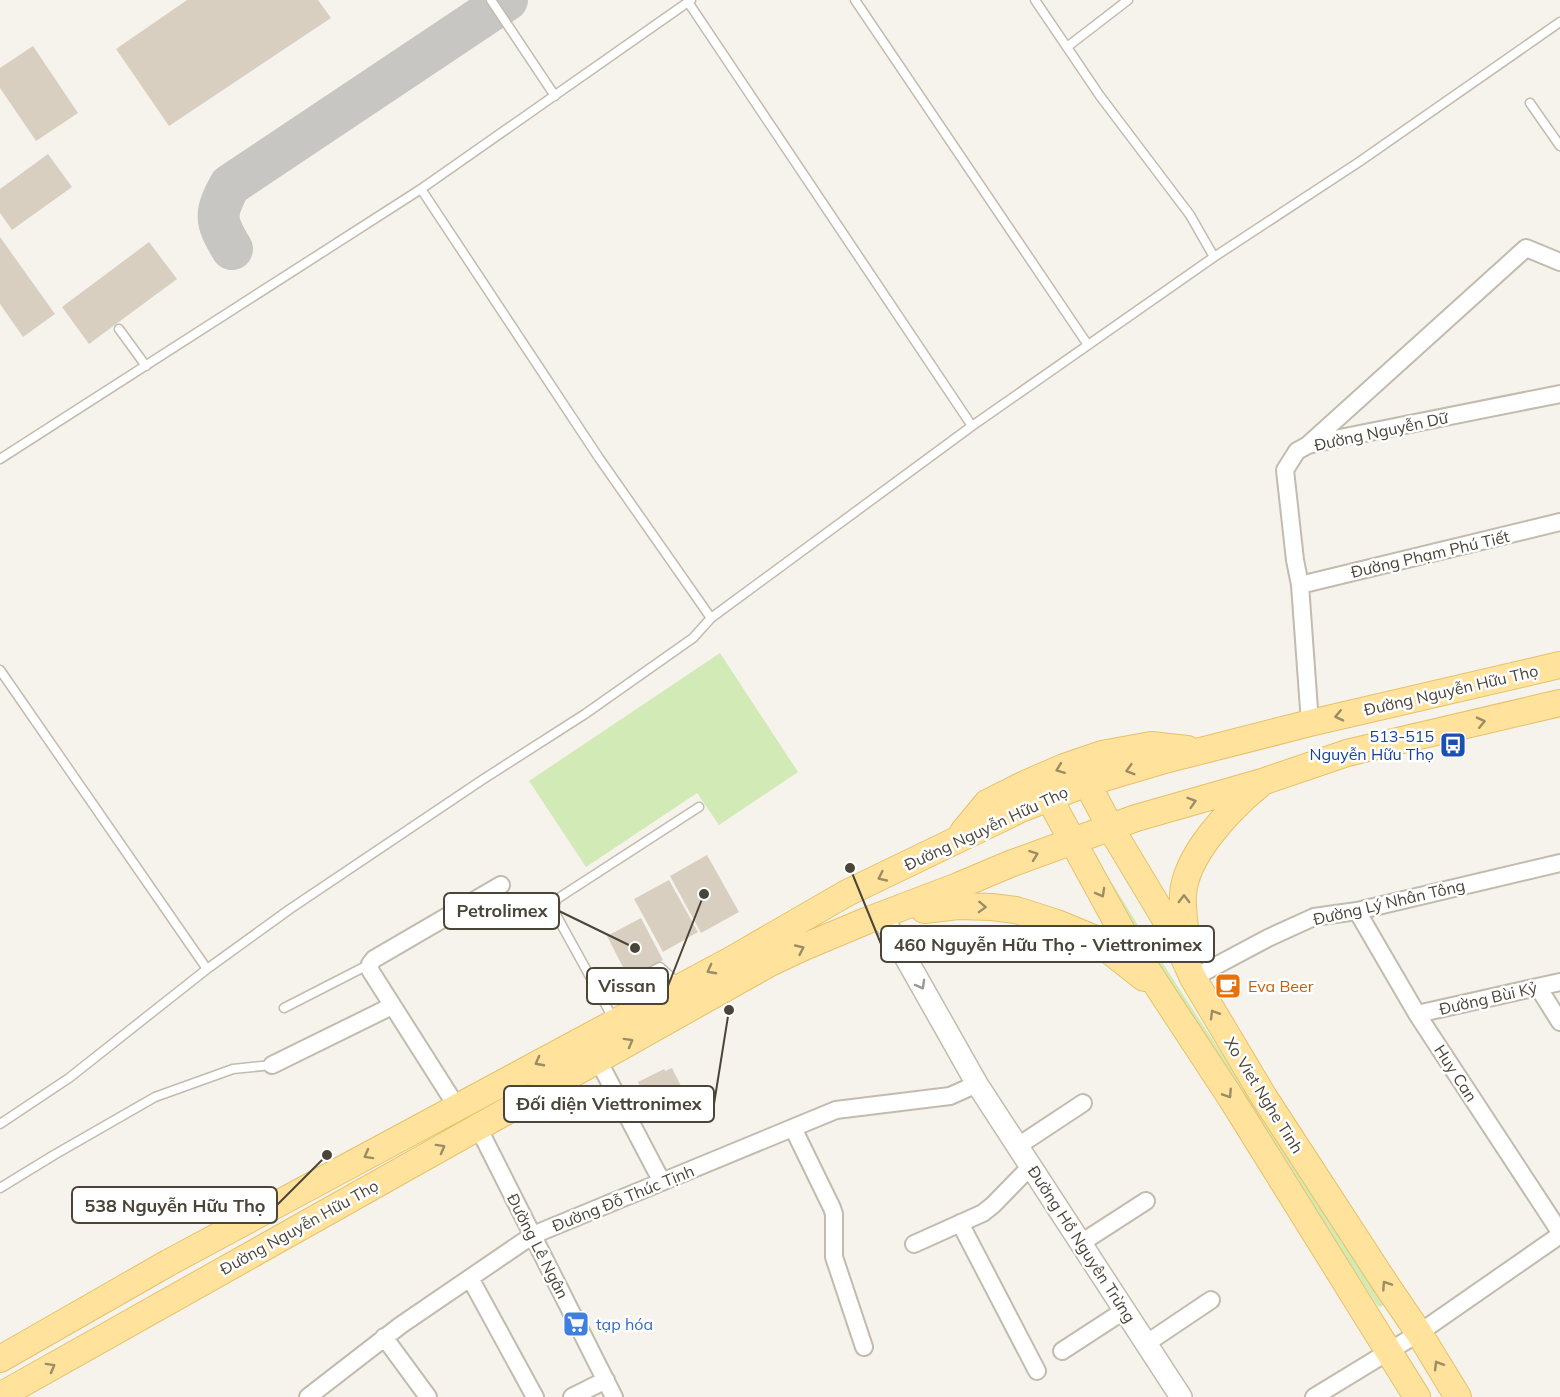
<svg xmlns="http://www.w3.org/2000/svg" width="1560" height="1397" viewBox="0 0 1560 1397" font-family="Mulish,sans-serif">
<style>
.green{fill:#d2eab5}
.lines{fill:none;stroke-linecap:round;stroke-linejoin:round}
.taxiway{stroke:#c8c6c3;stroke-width:42}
.building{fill:#d8cfc1}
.service-casing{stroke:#c2bbae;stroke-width:11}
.minor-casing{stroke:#c2bbae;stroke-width:20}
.tertiary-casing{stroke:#c2bbae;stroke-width:24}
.primary-casing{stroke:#e6c16a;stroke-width:28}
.service{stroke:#fff;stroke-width:8}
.minor{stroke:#fff;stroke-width:16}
.tertiary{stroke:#fff;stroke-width:21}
.primary{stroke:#ffe39c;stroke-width:26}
.oneway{stroke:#9c8c66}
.oneway2{stroke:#9c9892}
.labels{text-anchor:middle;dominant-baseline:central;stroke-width:5;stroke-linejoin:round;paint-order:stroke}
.street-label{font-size:16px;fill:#4b4439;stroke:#fff}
.transit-label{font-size:16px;fill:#164399;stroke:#fff;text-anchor:end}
.food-label{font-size:16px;fill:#c56008;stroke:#fff;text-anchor:start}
.shop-label{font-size:16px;fill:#366cbe;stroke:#fff;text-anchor:start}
.leader{fill:none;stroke:#4b4439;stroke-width:2}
.callout-dot{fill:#4b4439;stroke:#fff;stroke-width:2}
.callout{fill:#fff;stroke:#4b4439;stroke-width:2}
.callout-label{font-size:18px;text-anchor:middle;font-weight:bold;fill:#4b4439}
</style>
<rect width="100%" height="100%" fill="#f6f3ec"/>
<!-- green -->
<path class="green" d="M720 653 798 772 719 825 697 793 586 867 529 781Z
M1099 862 1141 930 1383 1301V1305L1380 1307 1377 1305 1136 936 1095 865Z"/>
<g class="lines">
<!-- taxiway -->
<path class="taxiway" d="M232 249C215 221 214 214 230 185L507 0"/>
</g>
<!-- building -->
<path class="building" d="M187 0H318L331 18 169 126 116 49Z
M33 46 78 113 36 141 0 88V68Z
M48 154 72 187 12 230 0 213V189Z
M0 237 55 314 23 337 0 304Z
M149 242 177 279 89 344 62 307Z
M707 855 739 912 701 933 670 876Z
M669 880 698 932 663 952 634 899Z
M641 918 663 960 629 979 607 936Z
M672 1068 689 1102 652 1121 638 1094 643 1092 638 1082 664 1069 665 1071Z"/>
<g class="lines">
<defs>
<path id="service" d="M491 0 555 96
M855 0 1088 345
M1035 0 1100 96 1190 215 1214 257
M688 2 972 426
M1067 47 1128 0
M1530 103 1560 146
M421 189 599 458 711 618
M119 329 146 366
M0 459 421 189 691 0
M0 670 207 969
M284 1008 370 964
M633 1008 634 980 660 967 679 984
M614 1020 555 913V904L557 899 699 807
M0 1124 69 1078 207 969 290 909 482 780 585 714 693 638 711 618 972 426 1214 257 1359 162 1560 22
M0 1188 54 1155 155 1097 233 1069 272 1065"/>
<path id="minor" d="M1309 444 1526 248 1560 262
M1300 585 1560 522
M1310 723 1300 585 1295 560 1285 470 1297 451 1308 445 1325 441 1560 394
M1357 911 1417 1014 1560 1232
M1193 978 1268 938 1314 917 1357 911 1560 863
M1538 987 1560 1022
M1417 1014 1560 982
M598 1060 662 1182
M272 1065 392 1006
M457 1107 370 970V964L374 959 501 885
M478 1127 614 1397
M793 1128 832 1208 834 1214V1257L864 1347
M1018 1146 1083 1103
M960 1223 1037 1371
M1081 1243 1146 1201
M914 1244 983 1213 993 1205 1031 1166
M470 1278 535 1397
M384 1337 428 1397
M1147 1343 1211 1300
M1062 1351 1125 1310
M308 1397 401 1325 533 1235 836 1110 950 1096 977 1084
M572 1397 606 1380
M1314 1397 1419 1333 1560 1235"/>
<path id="tertiary" d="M882 916 977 1084 1181 1397"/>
<path id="primary" d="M1087 783 1110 827 1170 927 1193 978 1264 1097 1385 1283 1419 1333 1458 1397
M1049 798 1124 935 1231 1098 1417 1397
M963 832 987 803 1027 783 1064 767 1102 754 1151 745 1187 749
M924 910 958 906 991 907 1016 910 1057 923 1093 938 1144 978
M1188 951C1186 936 1182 909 1183 895 1185 856 1229 810 1258 786
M0 1359 168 1263 731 960 847 893 1021 809 1087 783 1161 761 1310 723 1560 665
M0 1396 770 963 804 947 866 921 958 886 1010 864 1136 818 1262 782 1347 753 1560 703"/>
</defs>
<!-- service casing -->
<use href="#service" class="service-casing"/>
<!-- minor casing -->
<use href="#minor" class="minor-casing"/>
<!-- tertiary casing -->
<use href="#tertiary" class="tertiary-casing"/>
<!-- primary casing -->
<use href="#primary" class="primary-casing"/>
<!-- service -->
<use href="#service" class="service"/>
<!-- minor -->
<use href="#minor" class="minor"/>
<!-- tertiary -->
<use href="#tertiary" class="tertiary"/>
<!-- primary -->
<use href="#primary" class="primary"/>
</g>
<!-- one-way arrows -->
<defs><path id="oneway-chevron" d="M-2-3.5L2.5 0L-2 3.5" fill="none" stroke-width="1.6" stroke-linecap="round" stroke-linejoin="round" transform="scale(1.5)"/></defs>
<g class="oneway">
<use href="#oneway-chevron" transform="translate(1339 716) rotate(167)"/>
<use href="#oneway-chevron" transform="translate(1481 722) rotate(-13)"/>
<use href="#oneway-chevron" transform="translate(1060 769) rotate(159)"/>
<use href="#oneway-chevron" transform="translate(1130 770) rotate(164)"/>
<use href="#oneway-chevron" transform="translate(1192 802) rotate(-17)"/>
<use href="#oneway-chevron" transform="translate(1034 855) rotate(-20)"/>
<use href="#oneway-chevron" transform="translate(882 877) rotate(155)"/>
<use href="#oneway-chevron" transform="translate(1101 893) rotate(61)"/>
<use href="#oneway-chevron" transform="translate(1184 899) rotate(-90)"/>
<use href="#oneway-chevron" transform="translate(982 907) rotate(2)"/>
<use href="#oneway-chevron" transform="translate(800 949) rotate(-25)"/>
<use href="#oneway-chevron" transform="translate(711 970) rotate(152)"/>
<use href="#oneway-chevron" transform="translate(1214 1014) rotate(-121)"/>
<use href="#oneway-chevron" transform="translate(629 1042) rotate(-29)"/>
<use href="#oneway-chevron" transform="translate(539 1062) rotate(152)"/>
<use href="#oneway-chevron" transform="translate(1228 1094) rotate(57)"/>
<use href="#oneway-chevron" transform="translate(441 1148) rotate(-29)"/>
<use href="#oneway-chevron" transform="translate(368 1155) rotate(151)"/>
<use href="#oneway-chevron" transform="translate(1386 1285) rotate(-124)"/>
<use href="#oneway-chevron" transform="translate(1438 1365) rotate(-121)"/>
<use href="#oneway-chevron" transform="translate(51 1367) rotate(-29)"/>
</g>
<use class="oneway2" href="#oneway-chevron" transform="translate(921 985) rotate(61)"/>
<!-- icons -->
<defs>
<symbol id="bus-square" viewBox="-11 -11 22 22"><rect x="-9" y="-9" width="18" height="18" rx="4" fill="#1a4fb4" stroke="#fff"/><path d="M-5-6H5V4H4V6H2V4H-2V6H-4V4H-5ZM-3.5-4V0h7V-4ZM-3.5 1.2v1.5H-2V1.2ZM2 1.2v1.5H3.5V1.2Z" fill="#fff"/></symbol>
<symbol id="cafe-square" viewBox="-11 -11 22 22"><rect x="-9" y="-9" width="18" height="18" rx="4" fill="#e8710a" stroke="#fff"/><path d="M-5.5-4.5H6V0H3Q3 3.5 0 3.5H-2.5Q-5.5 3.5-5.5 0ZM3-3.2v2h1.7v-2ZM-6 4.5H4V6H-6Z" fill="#fff"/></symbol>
<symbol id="supermarket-square" viewBox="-11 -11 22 22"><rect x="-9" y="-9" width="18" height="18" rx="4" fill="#3f7fe0" stroke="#fff"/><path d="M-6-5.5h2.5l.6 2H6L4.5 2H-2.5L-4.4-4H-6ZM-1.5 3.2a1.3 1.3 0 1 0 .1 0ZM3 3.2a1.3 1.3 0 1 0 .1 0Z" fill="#fff"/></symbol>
</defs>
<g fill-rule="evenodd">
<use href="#bus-square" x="1438" y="730" width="30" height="30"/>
<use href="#cafe-square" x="1213" y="971" width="30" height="30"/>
<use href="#supermarket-square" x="561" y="1309" width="30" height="30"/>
</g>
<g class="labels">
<!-- street labels -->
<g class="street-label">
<text transform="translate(1381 431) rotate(-12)">Đường Nguyễn Dữ</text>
<text transform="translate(1430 554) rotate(-13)">Đường Phạm Phú Tiết</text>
<text transform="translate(1451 690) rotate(-13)">Đường Nguyễn Hữu Thọ</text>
<text transform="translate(986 828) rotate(-25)">Đường Nguyễn Hữu Thọ</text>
<text transform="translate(1389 902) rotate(-13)">Đường Lý Nhân Tông</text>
<text transform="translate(1488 998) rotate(-13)">Đường Bùi Kỷ</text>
<text transform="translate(1456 1073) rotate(57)">Huy Can</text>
<text transform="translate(1264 1095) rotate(58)">Xo Viet Nghe Tinh</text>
<text transform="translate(623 1198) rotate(-22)">Đường Đỗ Thúc Tịnh</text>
<text transform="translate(299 1227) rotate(-29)">Đường Nguyễn Hữu Thọ</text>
<text transform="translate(1082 1244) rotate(57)">Đường Hồ Nguyên Trừng</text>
<text transform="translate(538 1246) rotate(63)">Đường Lê Ngân</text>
</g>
<!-- transit labels -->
<g class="transit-label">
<text x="1434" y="736">513-515<tspan x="1434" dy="18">Nguyễn Hữu Thọ</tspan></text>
</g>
<!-- food labels -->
<g class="food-label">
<text x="1248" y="986">Eva Beer</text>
</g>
<!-- shop labels -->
<g class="shop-label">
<text x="596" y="1324">tạp hóa</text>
</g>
</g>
<!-- callouts -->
<path class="leader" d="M635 948L559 911M850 868L881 944M704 894L668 986M729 1010L714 1104M327 1155L277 1205"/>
<g class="callout-dot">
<circle cx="635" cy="948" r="6"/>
<circle cx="850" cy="868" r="6"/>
<circle cx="704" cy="894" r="6"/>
<circle cx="729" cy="1010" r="6"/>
<circle cx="327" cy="1155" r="6"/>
</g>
<g class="callout">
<rect x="444" y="893" width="115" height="36" rx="6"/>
<rect x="881" y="926" width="333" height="36" rx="6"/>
<rect x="587" y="968" width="81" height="36" rx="6"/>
<rect x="504" y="1086" width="210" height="36" rx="6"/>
<rect x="72" y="1187" width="205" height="36" rx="6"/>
</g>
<g class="callout-label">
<text x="502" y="917">Petrolimex</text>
<text x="1048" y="951">460 Nguyễn Hữu Thọ - Viettronimex</text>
<text x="627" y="992">Vissan</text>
<text x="609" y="1110">Đối diện Viettronimex</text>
<text x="175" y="1212">538 Nguyễn Hữu Thọ</text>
</g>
</svg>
